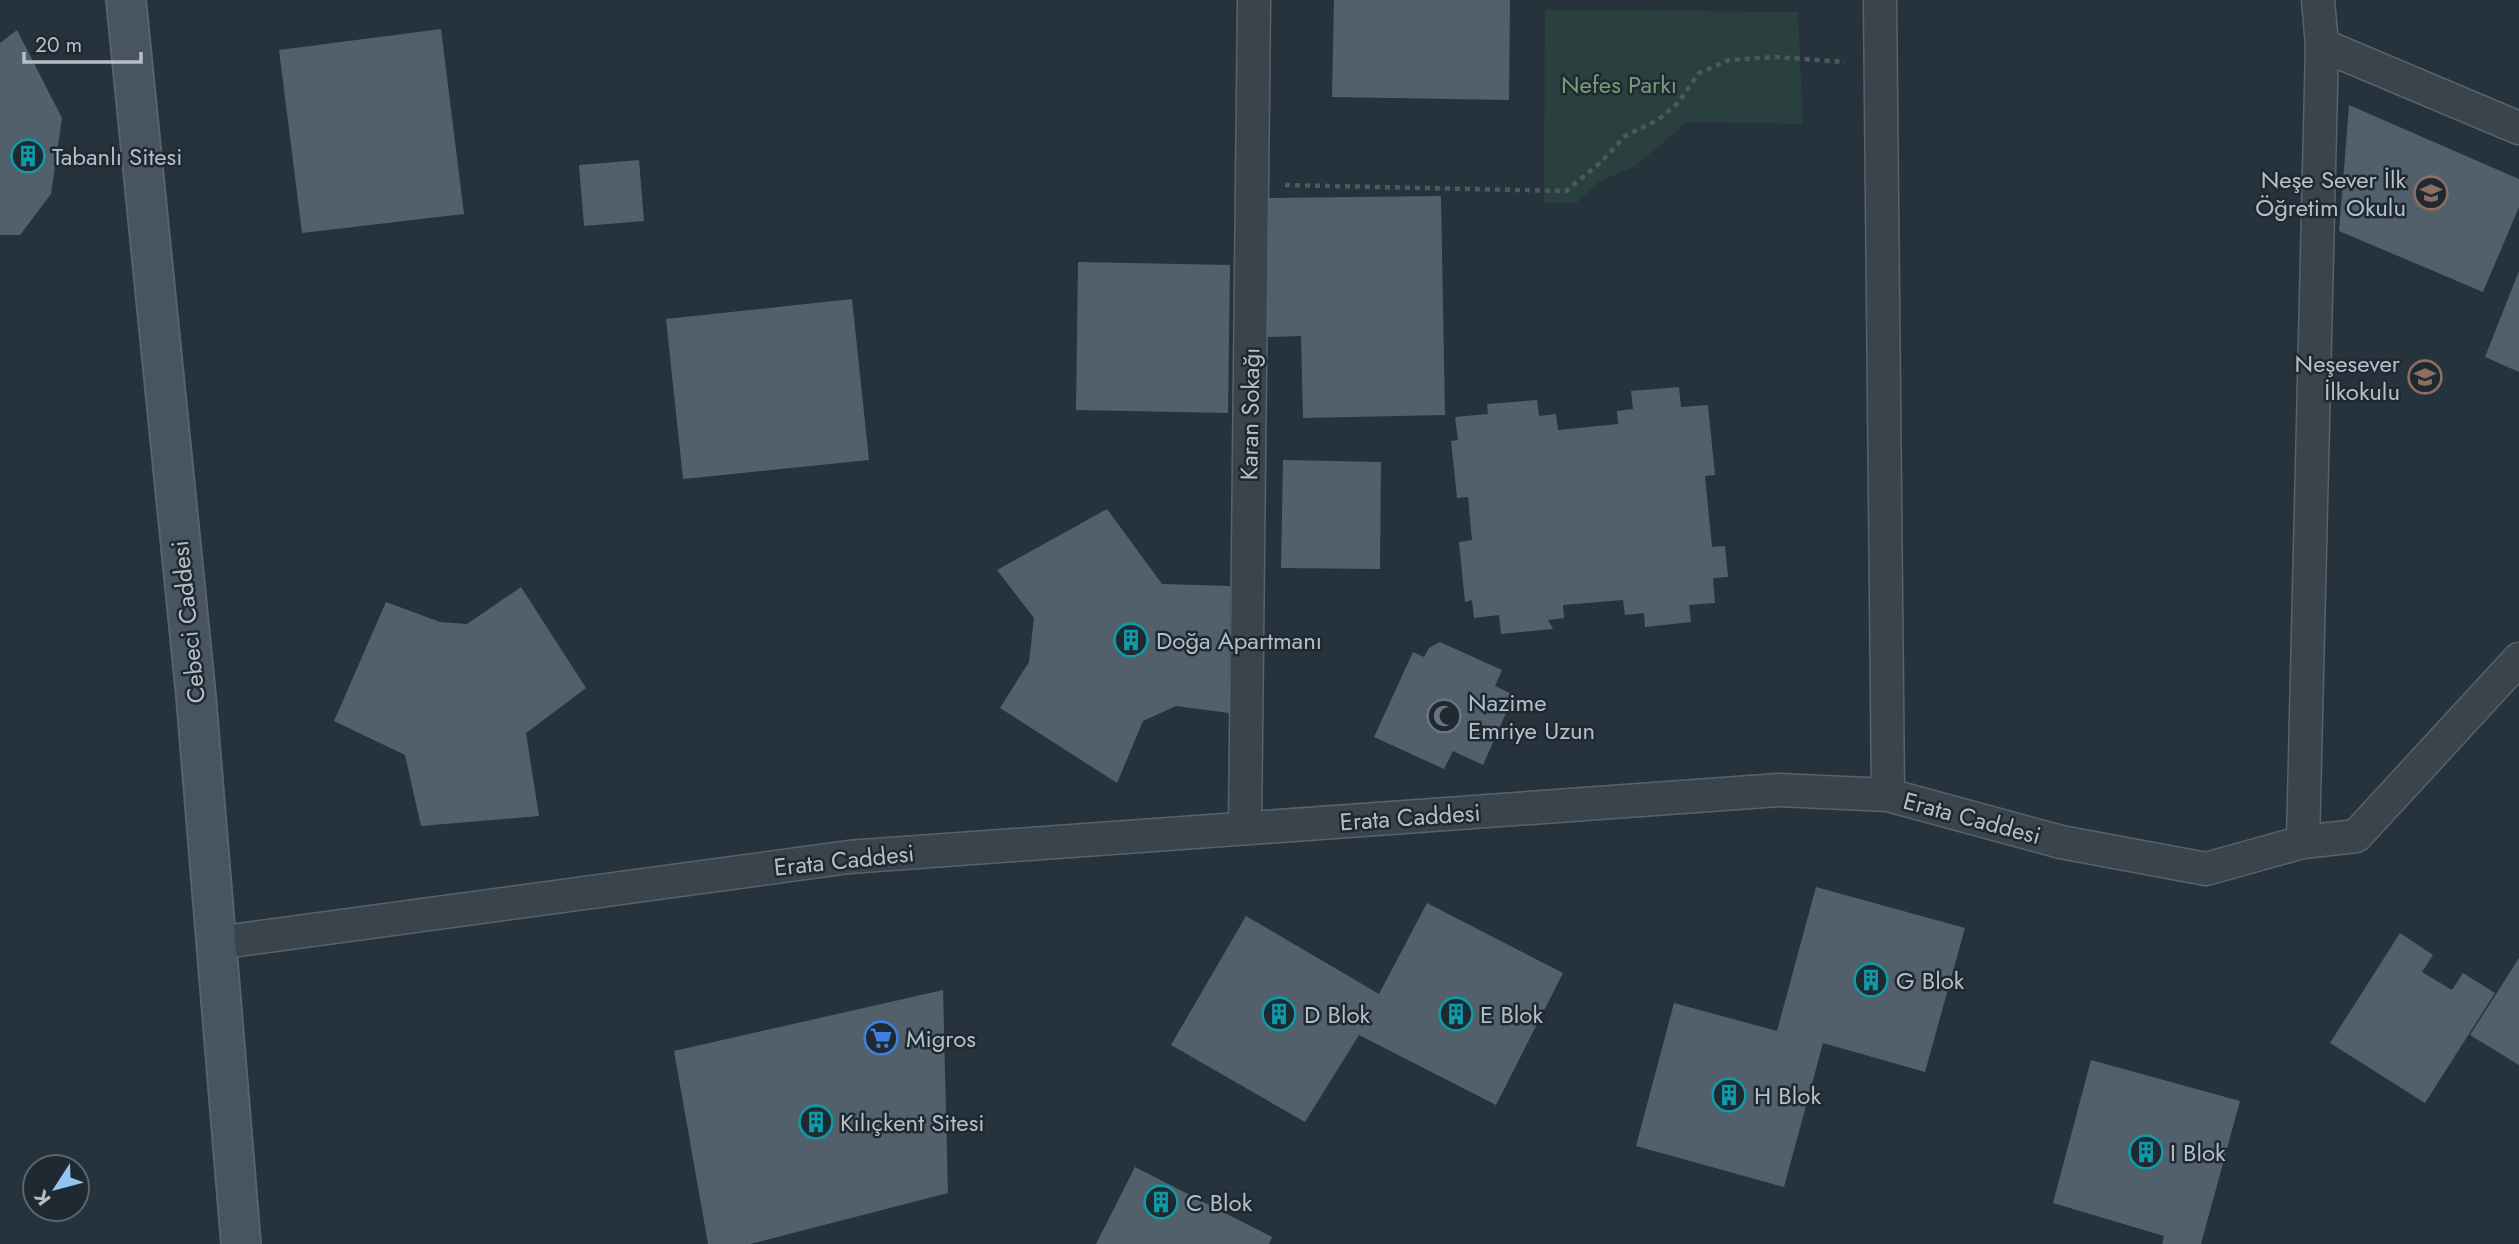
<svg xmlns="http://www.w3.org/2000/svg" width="2519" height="1244" viewBox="0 0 2519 1244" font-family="Jost,sans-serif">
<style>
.green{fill:#29403e}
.building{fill:#51606a}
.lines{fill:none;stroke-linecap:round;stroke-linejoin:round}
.street-casing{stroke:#58626b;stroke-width:35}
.secondary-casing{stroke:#58626b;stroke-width:42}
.path{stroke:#485c5c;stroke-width:4.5;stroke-dasharray:5 5;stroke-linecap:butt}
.street{stroke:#3a444d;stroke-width:32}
.secondary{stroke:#485460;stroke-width:38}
.labels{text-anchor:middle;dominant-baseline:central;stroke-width:5;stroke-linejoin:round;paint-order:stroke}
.park-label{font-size:24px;fill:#759c79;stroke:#1f2932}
.poi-label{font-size:24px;fill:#b6bfc8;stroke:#1f2932;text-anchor:start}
.street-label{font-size:24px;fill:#b6bfc8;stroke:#1f2932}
</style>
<rect width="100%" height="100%" fill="#26333d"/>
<!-- green -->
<path class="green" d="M1545 10 1798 12 1803 124 1687 122 1634 167 1600 181 1576 203H1544Z"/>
<!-- building -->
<path class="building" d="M1334 0H1510L1509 100 1332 97Z
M441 29 464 214 302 233 279 50Z
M17 30 62 118 51 194 20 235H0V43Z
M2349 105 2519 179V207L2483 292 2339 231Z
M639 160 644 221 584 226 579 165Z
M1441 196 1445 415 1303 418 1301 336 1266 337 1263 198Z
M1078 262 1230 265 1228 413 1076 410Z
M2519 271V372L2485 357Z
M852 299 869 460 683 479 666 319Z
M1679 387 1681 407 1708 405 1715 475 1705 476 1712 547 1725 546 1728 577 1713 578 1715 603 1689 605 1691 622 1645 627 1644 613 1625 615 1623 600 1563 605 1564 618 1548 620 1553 629 1501 634 1499 615 1474 618 1472 600 1465 602 1459 542 1472 540 1468 497 1457 498 1451 441 1458 440 1455 417 1488 414 1487 404 1537 400 1539 416 1556 414 1558 430 1618 424 1617 411 1633 409 1631 391Z
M1283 460 1381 462 1380 569 1281 568Z
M1107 509 1162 584 1230 586 1229 713 1176 706 1143 721 1117 783 1000 708 1029 662 1034 618 997 570Z
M521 587 586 688 526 733 539 816 421 826 405 755 334 721 386 602 440 622 467 624Z
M1440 642 1502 670 1495 686 1514 695 1483 765 1453 751 1444 769 1374 737 1413 652 1424 657 1429 648Z
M1816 887 1965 928 1925 1072 1823 1043 1784 1187 1636 1146 1674 1003 1777 1031Z
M1427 903 1563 973 1496 1105 1359 1035 1305 1122 1171 1045 1246 916 1379 994Z
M2400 933 2433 955 2422 972 2452 990 2463 973 2495 993 2425 1103 2330 1043Z
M2519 958V1065L2470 1035Z
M943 990 948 1193 750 1244H708L674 1051Z
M2091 1060 2240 1101 2201 1244H2162L2164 1236 2053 1203Z
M1135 1167 1272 1237 1269 1244H1096Z"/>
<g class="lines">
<defs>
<path id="street" d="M1880 0 1888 795
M2318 0 2322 45 2519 128
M1245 828 1254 0
M2303 842 2322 45
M216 943 849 857 1779 790 1888 795 2061 842 2206 869 2303 842 2356 836 2519 659"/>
<path id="secondary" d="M126 0 196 696 241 1244"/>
</defs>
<!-- street casing -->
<use href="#street" class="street-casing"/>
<!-- secondary casing -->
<use href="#secondary" class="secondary-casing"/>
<!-- path -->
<path class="path" d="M1285 185 1566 191 1600 163 1625 136 1658 120 1678 103 1699 73 1729 60 1776 57 1845 62"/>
<!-- street -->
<use href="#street" class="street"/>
<!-- secondary -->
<use href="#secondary" class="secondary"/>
</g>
<!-- icons -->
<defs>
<symbol id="building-ring" viewBox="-11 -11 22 22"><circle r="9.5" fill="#1f2932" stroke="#0f9aa8" stroke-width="1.5"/><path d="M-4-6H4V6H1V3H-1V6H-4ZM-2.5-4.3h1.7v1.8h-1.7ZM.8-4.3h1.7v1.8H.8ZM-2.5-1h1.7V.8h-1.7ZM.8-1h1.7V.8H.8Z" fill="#0f9aa8"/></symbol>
<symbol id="school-ring" viewBox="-11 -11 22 22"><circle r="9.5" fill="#1f2932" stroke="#8d6e63" stroke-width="1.5"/><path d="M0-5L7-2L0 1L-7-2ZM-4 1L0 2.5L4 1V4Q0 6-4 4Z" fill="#8d6e63"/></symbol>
<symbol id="mosque-ring" viewBox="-11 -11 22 22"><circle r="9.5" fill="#1f2932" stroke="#6b7280" stroke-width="1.5"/><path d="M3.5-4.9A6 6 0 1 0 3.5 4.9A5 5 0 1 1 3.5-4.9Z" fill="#6b7280"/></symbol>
<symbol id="supermarket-ring" viewBox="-11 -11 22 22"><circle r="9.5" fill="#1f2932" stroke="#3f7fe0" stroke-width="1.5"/><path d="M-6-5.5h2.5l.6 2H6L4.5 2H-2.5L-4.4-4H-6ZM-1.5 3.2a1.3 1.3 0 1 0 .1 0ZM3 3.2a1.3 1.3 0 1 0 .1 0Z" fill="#3f7fe0"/></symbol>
</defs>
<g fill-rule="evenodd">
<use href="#building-ring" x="9" y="137" width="38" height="38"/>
<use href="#school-ring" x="2412" y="174" width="38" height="38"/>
<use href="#school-ring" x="2406" y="358" width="38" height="38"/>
<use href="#building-ring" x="1112" y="621" width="38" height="38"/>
<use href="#mosque-ring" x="1425" y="697" width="38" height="38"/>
<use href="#building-ring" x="1852" y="961" width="38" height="38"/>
<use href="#building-ring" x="1260" y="995" width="38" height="38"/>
<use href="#building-ring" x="1437" y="995" width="38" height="38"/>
<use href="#supermarket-ring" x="862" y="1019" width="38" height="38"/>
<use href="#building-ring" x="1710" y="1076" width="38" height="38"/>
<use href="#building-ring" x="797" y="1103" width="38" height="38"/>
<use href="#building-ring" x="2127" y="1133" width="38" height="38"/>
<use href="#building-ring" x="1142" y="1183" width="38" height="38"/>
</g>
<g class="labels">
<!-- park labels -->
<g class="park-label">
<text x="1619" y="84">Nefes Parkı</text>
</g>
<!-- poi labels -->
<g class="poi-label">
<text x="52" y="156">Tabanlı Sitesi</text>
<text x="2406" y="179" text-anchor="end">Neşe Sever İlk<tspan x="2406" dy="28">Öğretim Okulu</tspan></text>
<text x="2400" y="363" text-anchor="end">Neşesever<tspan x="2400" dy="28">İlkokulu</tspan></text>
<text x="1156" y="640">Doğa Apartmanı</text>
<text x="1468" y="702">Nazime<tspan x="1468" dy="28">Emriye Uzun</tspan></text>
<text x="1896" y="980">G Blok</text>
<text x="1304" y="1014">D Blok</text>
<text x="1480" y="1014">E Blok</text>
<text x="906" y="1038">Migros</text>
<text x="1754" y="1095">H Blok</text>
<text x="840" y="1122">Kılıçkent Sitesi</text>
<text x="2170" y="1152">I Blok</text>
<text x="1186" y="1202">C Blok</text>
</g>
<!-- street labels -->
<g class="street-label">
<text transform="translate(1250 414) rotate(-89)">Karan Sokağı</text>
<text transform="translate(188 622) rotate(-96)">Cebeci Caddesi</text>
<text transform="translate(1410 817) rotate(-4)">Erata Caddesi</text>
<text transform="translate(1972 818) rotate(15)">Erata Caddesi</text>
<text transform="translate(844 860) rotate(-6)">Erata Caddesi</text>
</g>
</g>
<!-- north arrow -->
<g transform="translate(56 1188) rotate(234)"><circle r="33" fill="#1f2932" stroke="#5b656e" stroke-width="2"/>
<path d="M0-5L12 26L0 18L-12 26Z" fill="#91c4f1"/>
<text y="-10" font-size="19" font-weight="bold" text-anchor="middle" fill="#b6bfc8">K</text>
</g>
<!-- scale -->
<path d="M24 52v10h117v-10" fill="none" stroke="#b6bfc8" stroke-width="3.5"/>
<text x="35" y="52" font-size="21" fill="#b6bfc8" stroke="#1f2932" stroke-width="5" paint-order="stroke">20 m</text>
</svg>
